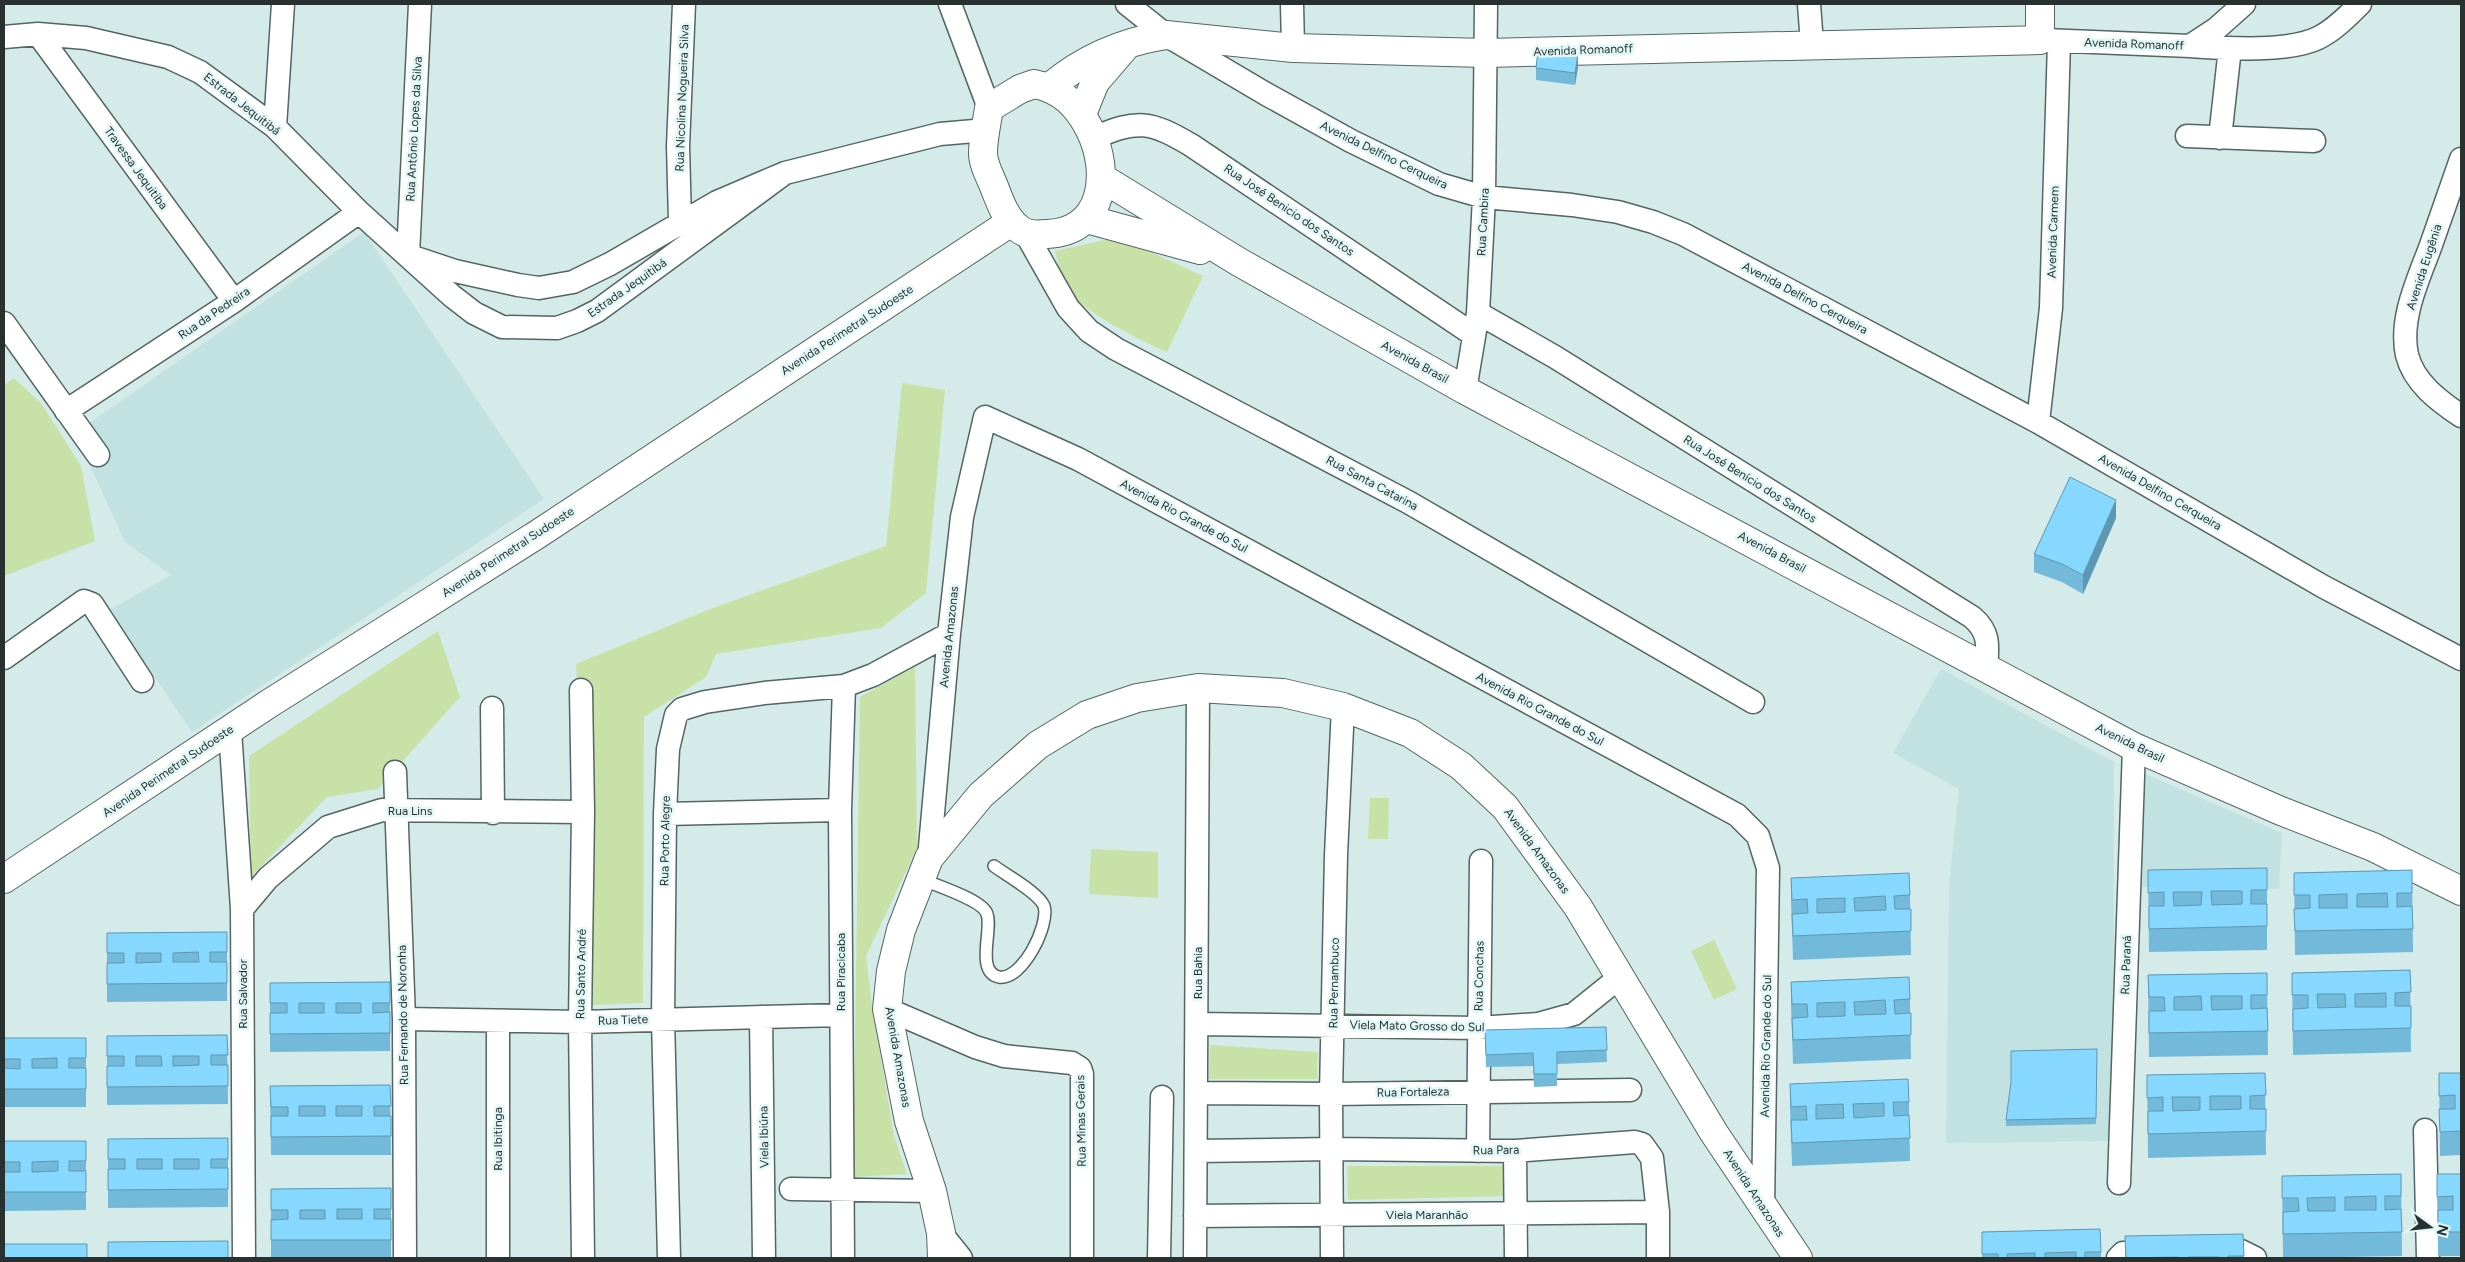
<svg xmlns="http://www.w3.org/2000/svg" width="2465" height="1262" viewBox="0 0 2465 1262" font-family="Figtree,sans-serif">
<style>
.built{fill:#c2e1e1}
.green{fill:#c8e1a6}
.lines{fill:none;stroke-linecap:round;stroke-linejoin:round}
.service-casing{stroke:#536565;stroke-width:14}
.minor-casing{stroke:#536565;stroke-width:25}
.tertiary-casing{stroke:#536565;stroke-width:30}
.secondary-casing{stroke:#536565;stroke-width:30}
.service{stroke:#fff;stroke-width:11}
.minor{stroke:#fff;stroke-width:22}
.tertiary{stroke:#fff;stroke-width:28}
.secondary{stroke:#fff;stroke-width:28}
.wall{fill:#73bada}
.shaded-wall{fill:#5e97b2}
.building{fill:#86d8fe;stroke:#5e97b2;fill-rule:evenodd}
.labels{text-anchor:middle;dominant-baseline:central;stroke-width:5;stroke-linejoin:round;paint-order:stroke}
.street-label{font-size:12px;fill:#283130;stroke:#e2f8f8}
</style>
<rect width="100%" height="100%" fill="#d5ebea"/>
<!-- built -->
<path class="built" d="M364 232 544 499 192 732 109 610 171 575 125 542 75 433Z
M1941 669 2114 762 2113 1141 1946 1143 1949 884 1959 789 1893 753Z
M2143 773 2282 833 2279 889 2141 887Z"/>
<!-- green -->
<path class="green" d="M1118 237 1203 276 1167 352C1143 342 1075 308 1064 285 1060 275 1058 262 1055 251Z
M14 378 41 403 81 466 95 541 4 576V385Z
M902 383 945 390 926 593 881 628 716 654 706 677 644 717 643 1003 591 1005 576 664 705 611 886 546Z
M438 631 460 697 378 789 327 797 251 877 249 756Z
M915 667 917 848 866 956 872 1005 894 1136 907 1174 853 1177 860 697Z
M1370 798H1389L1388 839H1368Z
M1091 849 1158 852V898L1089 894Z
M1714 940 1737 989 1714 1000 1691 951Z
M1210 1045 1318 1052 1317 1079H1209Z
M1347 1166H1510L1509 1196 1348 1200Z"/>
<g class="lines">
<defs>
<path id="service" d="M921 879C935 885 983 900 987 914 993 929 975 972 999 977 1022 981 1050 925 1044 906 1039 893 1006 875 994 866"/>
<path id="minor" d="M950 4 989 108
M1127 4 1166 35 1266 94 1351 141 1439 184 1484 197 1572 205 1618 212 1653 222 1683 234 2038 422 2324 587 2461 659
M1292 4 1293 48
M1809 4 1812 44
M38 34 234 301
M4 37 38 34 86 38 168 57 200 72 275 127 359 212 452 296 474 313 502 327 557 328 577 321 597 311 785 173
M2045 40 2190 46 2216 29 2244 4
M2190 46C2224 48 2287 53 2318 38 2333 31 2348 16 2360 4
M275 127 283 4
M2187 136 2314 141
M1094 138C1138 119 1150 121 1191 145L1474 335
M2220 138 2230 48
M2461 159C2451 187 2441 216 2431 245 2419 278 2399 318 2407 355 2414 383 2439 401 2461 416
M680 222 678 146 684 4
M1025 232 1068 308 1089 331 1116 349 1408 502 1753 702
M408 255 420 4
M416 258 455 271 518 285 539 288 573 282 610 264 717 202 785 173 940 134 986 130
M1478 313 1555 357 1972 617C1990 632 1988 646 1986 668
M4 323 98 455
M1465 390 1478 313 1484 197 1486 4
M66 411 234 301 359 212
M2038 422 2051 308 2059 42
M4 658 84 601 92 604 142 681
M581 690 583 812 580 1022 583 1258
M492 708 493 813
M230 730 242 909 244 1258
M395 772 404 1019 405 1258
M665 814 840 810
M929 858 949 634 962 517 985 417 1078 459 1737 815 1758 836 1768 868 1763 1208
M242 909 268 878 328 827 382 810 583 812
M887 1009 975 1047 1004 1056 1072 1063 1080 1068 1082 1074V1258
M761 1017 764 1258
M404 1019 580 1022 841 1015
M1198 1024 1478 1028 1538 1024 1574 1014 1620 977
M1196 1093 1331 1094 1630 1090
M2425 1130 2428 1258
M1196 1151 1332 1149 1515 1151 1635 1142 1642 1144 1652 1158 1658 1212V1258
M1478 1151 1481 861
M1515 1151 1516 1258
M2119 1183 2134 747
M791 1189 932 1191
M1195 1216 1658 1212
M941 1233 961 1258
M2214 1251H2241L2255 1258
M498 1258V1021
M669 1258 663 1019 665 814 668 749 676 715 682 709 705 702 764 693 844 686 873 675 949 634
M843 1258 840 810 844 686
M1159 1258 1162 1097
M1195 1258 1198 688
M1332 1258 1331 1094 1336 855 1343 707
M2118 1258 2123 1253 2155 1252"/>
<path id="tertiary" d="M1050 87C1084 58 1122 42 1166 35L1293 48 1486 53 2040 40V4
M1082 114 1095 82 1126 46
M942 1258 941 1233 932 1191 909 1121 887 1009 891 971 901 930 929 858 981 795 1038 745 1087 715 1137 698 1198 688 1283 693 1343 707 1410 733 1461 766 1505 807 1578 907 1714 1133 1798 1258"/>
<path id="secondary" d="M1034 84C1062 89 1078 106 1090 130 1111 173 1104 232 1047 234 1037 235 1025 235 1018 228 1006 219 1000 202 995 189 991 178 983 165 983 153 983 138 987 122 989 108L1020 89Z
M1102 178 1239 262 1465 390 2134 747 2281 811 2373 847 2461 891
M1087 219 1200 250
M4 879 270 703 538 534 1011 222"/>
</defs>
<!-- service casing -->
<use href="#service" class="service-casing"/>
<!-- minor casing -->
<use href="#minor" class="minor-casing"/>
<!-- tertiary casing -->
<use href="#tertiary" class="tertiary-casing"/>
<!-- secondary casing -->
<use href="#secondary" class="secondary-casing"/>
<!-- service -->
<use href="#service" class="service"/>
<!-- minor -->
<use href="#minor" class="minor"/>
<!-- tertiary -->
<use href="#tertiary" class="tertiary"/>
<!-- secondary -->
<use href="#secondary" class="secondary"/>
</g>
<!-- wall -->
<path class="wall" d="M1578 67 1575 85 1536 80V68Z
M2116 518 2083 594 2062 582 2034 572V554Z
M2267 868V950L2149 952 2148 870Z
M2412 870 2413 952 2295 955 2294 873Z
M1791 878 1910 895 1911 955 1793 960 1791 902Z
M227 932V1001L107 1002V933Z
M2410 970 2411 1052 2293 1055 2292 973Z
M2267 973 2268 1055 2149 1057 2148 975Z
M390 982V1051L270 1052V983Z
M1791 982 1910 999 1911 1059 1793 1064 1791 1006Z
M1606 1027 1607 1062 1557 1064V1086L1534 1087 1533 1066 1486 1067 1485 1030Z
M227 1035 228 1104 107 1105V1036Z
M4 1038H86V1107H4Z
M2097 1049 2096 1124 2006 1126V1120Z
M2265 1073 2266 1155 2148 1158 2147 1075Z
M2439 1073H2461V1155L2440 1156Z
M1790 1084 1909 1102 1910 1161 1792 1166 1790 1108Z
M390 1085 391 1155H271L270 1086Z
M228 1138V1207L108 1208V1139Z
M4 1141H86V1210L4 1211Z
M2401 1174 2402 1256 2283 1258 2282 1176Z
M2437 1174H2461V1256H2438Z
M391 1188V1258H271V1189Z
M2100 1229 2101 1258H1982V1232Z
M2243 1234 2244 1258H2125V1236Z"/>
<!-- shaded-wall -->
<path class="shaded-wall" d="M1578 54V67L1575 85V73Z
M2116 500V518L2083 594V575Z"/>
<!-- building -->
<path class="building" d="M1538 49 1578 54 1575 73 1536 68Z
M2070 477 2116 500 2083 575 2062 564 2034 554Z
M2267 868V890H2251V904H2267V926L2149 929V906H2164V892L2148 893V870ZM2211 891H2242V904L2212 905ZM2173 892H2202L2201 905 2174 906Z
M2412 870V893H2397V907L2412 906 2413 929 2295 931 2294 909 2310 908V895H2294V873ZM2387 893 2388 907H2357V894ZM2347 894V908H2319V895Z
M1909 873 1910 895 1894 896 1895 909H1911V931L1793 936 1792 914 1808 913 1807 899 1792 900 1791 878ZM1885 896 1886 910 1855 911 1854 898ZM1845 898V912L1817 913V899Z
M227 932V952H210V962H227V983L107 984V963H124V953H107V933ZM198 952 199 962H173V953ZM136 953H161V962L136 963Z
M2410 970 2411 992 2395 993V1006H2411V1028L2293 1031V1009L2308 1008V995H2292V973ZM2386 993V1007H2355V994ZM2317 994H2345L2346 1007 2318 1008Z
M2267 973V995H2251V1009L2267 1008 2268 1031 2149 1033V1011H2165L2164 997H2149L2148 975ZM2201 996 2202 1010H2174V997ZM2211 996H2242V1009L2212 1010Z
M1909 977 1910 999 1894 1000 1895 1014 1911 1013V1035L1793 1040 1792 1018 1808 1017 1807 1004H1792L1791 982ZM1885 1000 1886 1014 1855 1015 1854 1002ZM1845 1002V1016L1817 1017V1003Z
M390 982V1003H373V1013L390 1012V1033L270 1034V1013H287V1003H270V983ZM299 1003H324V1013H299ZM336 1003H361V1013H336Z
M1606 1027 1607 1050 1557 1052V1074H1534L1533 1053 1486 1055 1485 1030Z
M227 1035 228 1055H211V1065H228V1086L107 1087V1066H124V1056H107V1036ZM136 1056H161L162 1066H136ZM173 1056H199V1065L173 1066Z
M4 1038H86V1058H69V1068H86V1089H4V1068L20 1069V1059H4ZM57 1058V1068H32V1059Z
M2097 1049 2096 1118 2006 1120 2011 1082V1051Z
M2265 1073 2266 1095 2250 1096V1109H2266V1131L2148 1134V1111H2163V1097L2147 1098V1075ZM2210 1096H2241V1109L2210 1110ZM2172 1097H2200V1110L2173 1111Z
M2439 1073H2461V1131L2440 1132 2439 1109H2455V1095L2439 1096Z
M1908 1079 1909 1102H1893L1894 1116 1909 1115 1910 1138 1792 1143 1791 1120H1807L1806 1106 1791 1107 1790 1084ZM1884 1103V1116L1854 1118 1853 1104ZM1843 1104 1844 1118 1816 1119V1105Z
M390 1085 391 1106H374V1116H391V1136L271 1137V1116H288V1107H271L270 1086ZM299 1106H325V1116H299ZM336 1106H362V1116H336Z
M228 1138V1159H211V1168H228V1189L108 1190V1169H125V1159H108V1139ZM137 1159H162V1169H137ZM174 1159H199V1169H174Z
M4 1141H86V1161H69V1171H86V1192H4V1172H20V1162H4ZM58 1161V1171L32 1172V1162Z
M2401 1174V1196H2385V1210L2401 1209 2402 1232 2283 1234V1212L2299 1211 2298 1198H2282V1176ZM2376 1196V1210H2345V1197ZM2335 1197V1211H2308L2307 1198Z
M2437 1174H2461V1232H2438V1210H2453V1196L2437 1197Z
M391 1188V1209H374V1219H391V1240H271V1220L288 1219V1210H271V1189ZM337 1209H362V1219H337ZM300 1210H325V1219H300Z
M2100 1229 2101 1252H2085V1258H2076V1252L2045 1253V1258H2035V1253L2007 1254V1258H1998V1254H1982V1232Z
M2243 1234 2244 1256H2228V1258H2219V1257H2188V1258H2178V1257L2126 1258 2125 1236Z
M228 1241V1258H108V1242Z
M4 1244H87V1258H4Z"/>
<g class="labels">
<!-- street labels -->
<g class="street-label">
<text transform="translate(2134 44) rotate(2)">Avenida Romanoff</text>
<text transform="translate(1583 50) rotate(-2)">Avenida Romanoff</text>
<text transform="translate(682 98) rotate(-88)">Rua Nicolina Nogueira Silva</text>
<text transform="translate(242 104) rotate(38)">Estrada Jequitibá</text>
<text transform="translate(414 129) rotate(-87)">Rua Antônio Lopes da Silva</text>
<text transform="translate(1384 155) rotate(26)">Avenida Delfino Cerqueira</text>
<text transform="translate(136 168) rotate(54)">Travessa Jequitiba</text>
<text transform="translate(1289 210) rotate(34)">Rua José Benicio dos Santos</text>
<text transform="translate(1483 222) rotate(-87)">Rua Cambira</text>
<text transform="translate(2053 232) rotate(-88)">Avenida Carmem</text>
<text transform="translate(2424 267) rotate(-72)">Avenida Eugênia</text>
<text transform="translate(627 288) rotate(-35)">Estrada Jequitibá</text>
<text transform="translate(1805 298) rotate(28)">Avenida Delfino Cerqueira</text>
<text transform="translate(214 313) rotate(-34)">Rua da Pedreira</text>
<text transform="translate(847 330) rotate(-33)">Avenida Perimetral Sudoeste</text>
<text transform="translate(1415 362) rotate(29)">Avenida Brasil</text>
<text transform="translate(1750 479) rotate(32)">Rua José Benício dos Santos</text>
<text transform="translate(1372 483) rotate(28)">Rua Santa Catarina</text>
<text transform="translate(2160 492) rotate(30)">Avenida Delfino Cerqueira</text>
<text transform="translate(1184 516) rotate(28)">Avenida Rio Grande do Sul</text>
<text transform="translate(508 552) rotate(-33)">Avenida Perimetral Sudoeste</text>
<text transform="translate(1772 552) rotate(28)">Avenida Brasil</text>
<text transform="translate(949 637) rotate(-84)">Avenida Amazonas</text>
<text transform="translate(1540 709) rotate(28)">Avenida Rio Grande do Sul</text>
<text transform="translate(2130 743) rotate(26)">Avenida Brasil</text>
<text transform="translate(168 771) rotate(-34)">Avenida Perimetral Sudoeste</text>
<text x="410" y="811">Rua Lins</text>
<text transform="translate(665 841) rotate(-89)">Rua Porto Alegre</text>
<text transform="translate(1537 851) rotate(54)">Avenida Amazonas</text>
<text transform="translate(2126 965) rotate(-88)">Rua Paraná</text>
<text transform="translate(841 972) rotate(-90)">Rua Piracicaba</text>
<text transform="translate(1198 973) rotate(-90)">Rua Bahia</text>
<text transform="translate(581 974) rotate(-89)">Rua Santo André</text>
<text transform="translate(1479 976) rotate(-89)">Rua Conchas</text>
<text transform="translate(1334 983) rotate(-89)">Rua Pernambuco</text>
<text transform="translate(243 994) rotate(-90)">Rua Salvador</text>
<text transform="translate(403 1015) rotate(-91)">Rua Fernando de Noronha</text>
<text transform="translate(623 1020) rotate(-2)">Rua Tiete</text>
<text transform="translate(1417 1026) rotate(1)">Viela Mato Grosso do Sul</text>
<text transform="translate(1766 1046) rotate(-89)">Avenida Rio Grande do Sul</text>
<text transform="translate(898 1057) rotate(80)">Avenida Amazonas</text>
<text transform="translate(1413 1092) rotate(-1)">Rua Fortaleza</text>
<text transform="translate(1081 1121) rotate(-91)">Rua Minas Gerais</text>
<text transform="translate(764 1137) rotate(-91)">Viela Ibiúna</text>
<text transform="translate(498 1139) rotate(-90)">Rua Ibitinga</text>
<text transform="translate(1496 1150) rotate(-1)">Rua Para</text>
<text transform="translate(1754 1193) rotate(57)">Avenida Amazonas</text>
<text x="1427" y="1215">Viela Maranhão</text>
</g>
</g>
<!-- border -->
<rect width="2465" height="1262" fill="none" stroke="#283130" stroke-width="10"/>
<!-- north arrow -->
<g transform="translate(2430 1227) rotate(105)" stroke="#e2f8f8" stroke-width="4" paint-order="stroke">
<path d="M0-4L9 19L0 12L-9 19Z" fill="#283130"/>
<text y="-8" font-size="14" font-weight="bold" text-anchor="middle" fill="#283130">N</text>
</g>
</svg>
